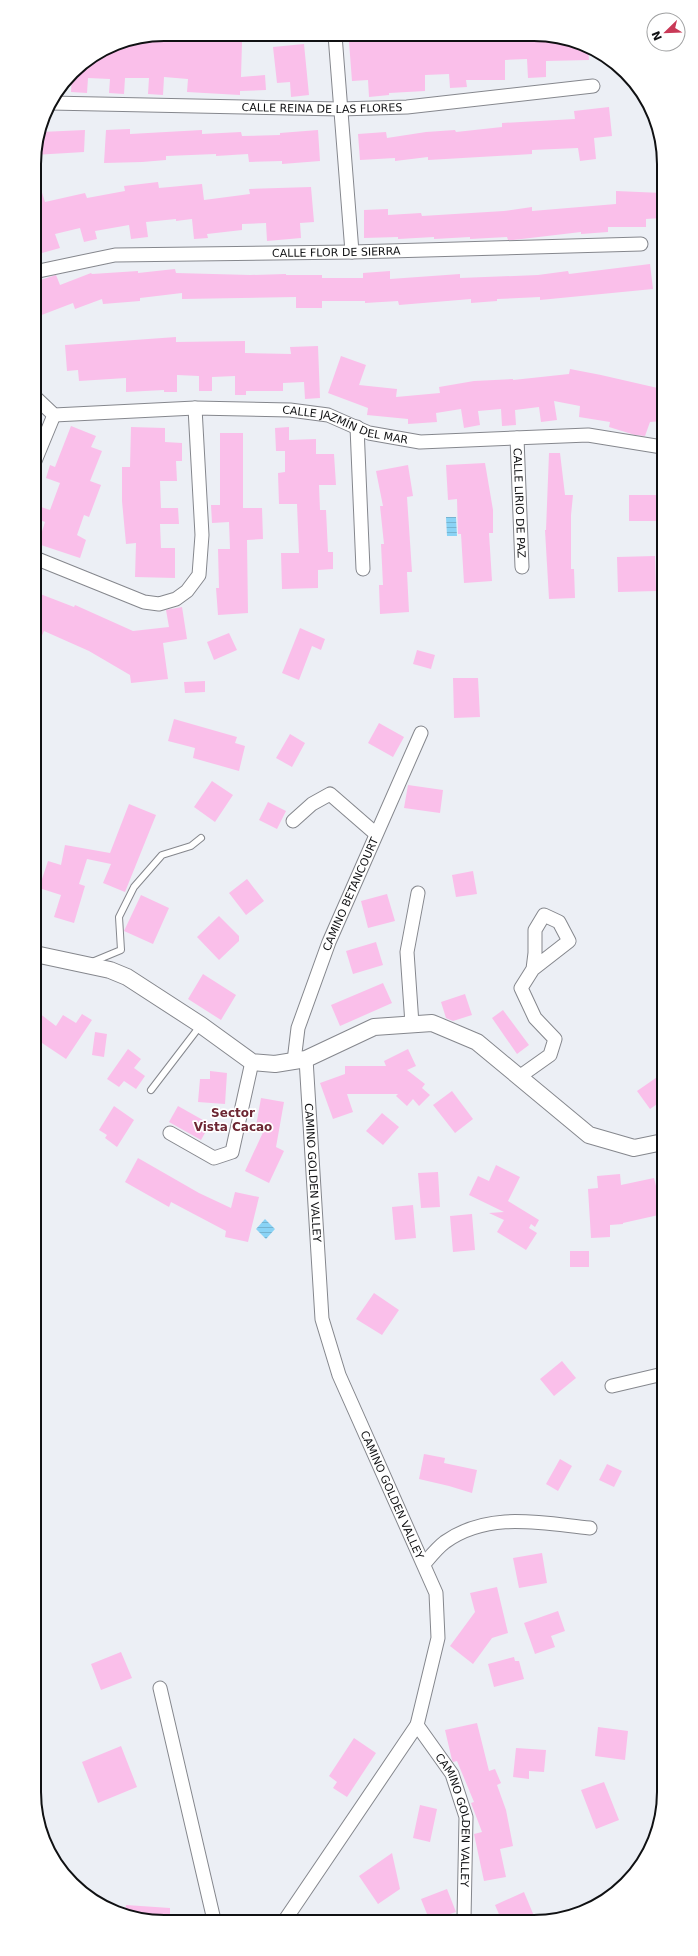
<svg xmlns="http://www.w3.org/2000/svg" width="698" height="1956" viewBox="0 0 698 1956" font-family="'DejaVu Sans',sans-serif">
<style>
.water{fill:url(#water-rules)}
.building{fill:#fabfea}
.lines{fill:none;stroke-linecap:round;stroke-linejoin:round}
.service-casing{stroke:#85878d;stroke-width:8}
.minor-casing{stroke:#85878d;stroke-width:15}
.tertiary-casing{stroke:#85878d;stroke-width:18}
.service{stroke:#fff;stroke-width:6}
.minor{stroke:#fff;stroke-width:13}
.tertiary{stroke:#fff;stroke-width:16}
.labels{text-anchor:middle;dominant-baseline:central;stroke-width:3.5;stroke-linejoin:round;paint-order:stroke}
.street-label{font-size:11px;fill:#101113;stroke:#fff}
.neighbourhood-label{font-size:12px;font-weight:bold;fill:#6c2632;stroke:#fff}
.rim{fill:none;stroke:#101113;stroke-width:2}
</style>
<defs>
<pattern id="water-rules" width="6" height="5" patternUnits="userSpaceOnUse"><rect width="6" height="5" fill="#8ad3f5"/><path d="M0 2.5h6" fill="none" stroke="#76b4d1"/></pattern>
</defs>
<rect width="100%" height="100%" fill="#eceff5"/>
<!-- water -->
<path class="water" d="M446 517H456L457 536H447Z
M265 1219 275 1229 266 1239 256 1229Z"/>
<!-- building -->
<path class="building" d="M434 36H464V39H509V36L559 37 588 47 589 60 546 61V77L528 78 527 59 505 60V80H466L467 87 450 88 449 74 425 75V91L389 93V95L369 97 368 80 352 81 349 42Z
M149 37 218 42H242L241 77 265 75 266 90 240 91V95L187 92 188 79 164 77 163 95 148 94 149 78H125L124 94 109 93 110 79 88 78 87 93 71 92 72 74 78 66 113 45 135 46 136 40Z
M304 44 309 95 291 97 290 82 277 83 273 47Z
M609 107 612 136 594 138 596 159 580 161 578 148 532 150V154L428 160V157L395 161V158L360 160 358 134 386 132 387 138 426 132 455 130 456 132 502 127V123L575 119 574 111Z
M130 129V134L202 130V134L241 132 242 136 280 135V133L318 130 320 161 282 164V161L249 162 248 154 216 156V154L166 156V160L142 162 104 163 106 130Z
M85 130 84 152 34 155 41 132Z
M34 177H37L45 202 85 193 87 198 125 191 124 186 158 182 159 188 202 184 204 200 250 194 249 189 311 187 314 222 300 223 301 238 267 241 266 223 242 224V230L207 234 208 238 194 239 192 219 176 221V219L146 222 148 237 131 239 129 225 95 231 97 239 84 242 80 228 55 234 60 248 42 253 34 230Z
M616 191 662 193V218L646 219V227H608V232L581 234V232L513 240H508L507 237 470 239V237L434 239V237L398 239V237L364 238V210L388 209V215L421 213 422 216 504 211 532 207V211L616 204Z
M650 264 653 289 540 300V297L497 299V301L471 303V299L399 305 398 301 365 303V301H322V308H296V297L182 299V293L140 298V301L103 304 102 299 75 309 73 303 39 316 34 304V282L56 275 60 285 91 273 92 274 138 271V273L175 269 176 273 250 275 286 274V275H322V278H363V273L390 271V279L460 274V278L538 275 568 271 569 274Z
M176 337V342L245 341V353L291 354 290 347 318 346 320 398 305 399 304 382 283 383V391H246V395H235V376L212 377V391H199V376L177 375V392H164V390L126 392V378L79 381 78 370 67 371 65 345Z
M341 356 366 365 359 385 397 389 396 397 440 393 439 387 474 381 513 379V380L569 374 570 369 601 375 662 389V421L650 422 645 436 635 435 609 427 610 422 579 417 580 406 554 401 557 420 541 422 539 407 515 410 516 425 502 426 501 409 478 411 480 425 464 428 461 409 436 413 437 422 408 424V419L367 415 368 408 328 393Z
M71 426 96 436 91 447 102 451 90 481 101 485 89 517 84 515 77 535 86 540 80 558 38 544 45 522 35 518V505L50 510 60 483 46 478 50 465 55 467Z
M131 427 165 428V442L182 443V461H176L177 481H160L161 508H178L179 524H160L161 548H175V578L135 577 136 543 126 544 122 501V467H130Z
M289 427V440L316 439V454H334L336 485H319L320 510H326L328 552H333V569L318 570V588L282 589 281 553H299L297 504H279L278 473 285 472V451H276L275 428Z
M220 433H243V508H262L263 539 247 540 248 613 218 615 216 588H219L218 549H230L229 522 212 523 211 505H220Z
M549 453H560L565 495H573L571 515V569H574L575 598 549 599 545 530H546Z
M485 463 493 510V533H489L492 581 464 583 461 534H458L457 499 448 500 446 465Z
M408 465 413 496 407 497 412 572H407L409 612 380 614 379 585H383L381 544H384L380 506H383L376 471Z
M629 495H656L657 521H629Z
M655 556 656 591 618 592 617 557Z
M35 592 74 607 75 605 133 631 169 627 166 610 182 607 187 639 163 643 168 679 131 683 130 675 89 651 44 631 35 651Z
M300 628 325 639 321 650 312 646 299 680 282 673Z
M229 633 237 650 214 660 207 642Z
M417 650 435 655 431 669 413 664Z
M453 678H478L480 717 454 718Z
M205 681V692L185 693 184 682Z
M174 719 237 737 235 743 245 746 239 771 193 758 195 748 168 741Z
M379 723 404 737 393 757 368 743Z
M290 734 305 743 292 767 276 758Z
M212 781 233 795 215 822 194 807Z
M408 785 443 790 440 813 404 808Z
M268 802 286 811 277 829 259 820Z
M129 804 156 815 125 892 103 883 111 864 87 859 79 884 85 886 74 923 54 917 61 895 39 888 48 861 61 865 65 845 110 853Z
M473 871 477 894 456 897 452 875Z
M247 879 264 901 246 915 229 893Z
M387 894 395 921 368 928 361 901Z
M141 895 169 908 153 944 124 931Z
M219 916 239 936V941L219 960 197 937Z
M376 942 383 965 353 974 346 951Z
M203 974 236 995 221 1020 188 999Z
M383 983 392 1003 340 1026 331 1005Z
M465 994 472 1015 453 1021 446 1018 441 1002Z
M35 1010 56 1026 63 1015 76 1023 82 1014 92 1020 66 1059 36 1039Z
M503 1010 529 1045 517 1054 492 1018Z
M95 1032 107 1034 104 1057 92 1055Z
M128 1049 141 1059 134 1068 145 1076 136 1089 124 1081 119 1087 107 1079Z
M408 1049 416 1066 407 1070 425 1084 422 1088 430 1095 419 1106 413 1099 407 1106 396 1096 398 1094H347L353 1112 333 1119 320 1083 345 1074V1066H386L384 1061Z
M210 1071 227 1073 225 1104 198 1102 200 1079H210Z
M663 1073V1100L650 1109 637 1091Z
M452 1091 473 1119 455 1133 433 1105Z
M261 1098 284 1102 276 1147 284 1151 269 1183 245 1171 265 1128 256 1126Z
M114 1106 134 1120 117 1147 105 1138 107 1135 99 1130Z
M178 1106 210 1124 201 1140 169 1122Z
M382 1113 399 1127 383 1145 366 1131Z
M138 1158 199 1193 231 1208 235 1192 259 1197 248 1242 225 1237 226 1231 171 1202 169 1207 125 1182Z
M496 1165 520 1177 508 1201 539 1220 535 1227 531 1224 529 1228 537 1233 526 1250 497 1232 504 1220 489 1213 504 1212 469 1195 478 1176 489 1181Z
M438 1172 440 1207 421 1208 418 1173Z
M620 1174 621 1185 654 1178 663 1214 623 1223V1224L610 1225V1237L591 1238 588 1189 598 1188 597 1176Z
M413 1205 416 1238 395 1240 392 1207Z
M472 1214 475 1250 453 1252 450 1216Z
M570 1251H589V1267H570Z
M374 1293 399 1310 382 1335 356 1319Z
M562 1361 576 1378 554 1396 540 1379Z
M424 1454 445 1458 444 1463 477 1470 472 1493 449 1486 419 1479Z
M560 1459 572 1466 558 1491 546 1484Z
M607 1464 622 1471 614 1487 599 1480Z
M542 1553 547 1583 519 1588 513 1558Z
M497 1587 508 1633 492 1638 473 1664 450 1646 475 1612 470 1593Z
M558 1611 565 1631 551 1636 555 1647 535 1654 524 1623Z
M121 1652 132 1678 101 1690 91 1664Z
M514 1657 515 1661H519L524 1679 494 1687 488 1664Z
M477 1723 489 1771 495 1769 501 1783 497 1785 506 1810 513 1846 500 1849 506 1877 484 1881 474 1834 482 1832 471 1803 474 1802 457 1761 453 1762 452 1760 445 1730Z
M598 1727 628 1731 625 1760 595 1756Z
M354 1738 376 1753 347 1797 333 1788 337 1782 329 1776Z
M121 1746 137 1787 98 1803 82 1762Z
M516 1748 546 1750 544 1772 529 1771V1779L513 1777Z
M604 1782 619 1820 596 1829 581 1790Z
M420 1805 437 1809 430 1842 413 1838Z
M392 1853 400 1889 378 1904 359 1876Z
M447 1889 456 1912 435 1919H429L421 1899Z
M524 1892 534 1916 526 1919H501L495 1905Z
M126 1905 170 1908V1920H139L125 1915Z"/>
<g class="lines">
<defs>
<path id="service" d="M92 962 121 950 119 917 134 887 162 855 191 846 201 838
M151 1090 200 1026"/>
<g id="minor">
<path d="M335 35 352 252"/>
<path id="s1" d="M50 103 340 109 407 107 593 86"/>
<path id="s2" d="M34 272 115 255 352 252 641 244"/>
<path id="s3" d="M35 397 54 415 195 408 290 410 328 415 369 433 420 442 588 435 662 447"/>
<path d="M357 427 363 569"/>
<path id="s4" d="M517 438 522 567"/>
<path d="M35 461 54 415"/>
<path d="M35 558 144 602 159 604 176 599 187 591 199 575 202 535 195 408"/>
<path d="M293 821 312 804 330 794 376 834"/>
<path d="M412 1024 407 952 418 893"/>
<path id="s5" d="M306 1059 322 1319 339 1375 436 1593 438 1638 417 1725 452 1774 466 1817 464 1919"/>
<path id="s6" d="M294 1061 298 1028 329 942 421 733"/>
<path d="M519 1077 550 1055 555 1039 535 1018 521 988 533 969 569 941 559 922 544 915 535 930V953L533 969"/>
<path d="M170 1133 214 1158 232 1152 252 1062"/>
<path d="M612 1386 663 1374"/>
<path d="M424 1564C430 1557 437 1548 445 1542 489 1511 540 1523 590 1528"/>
<path d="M160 1688 214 1920"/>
<path d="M285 1920 417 1725"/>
</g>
<path id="tertiary" d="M35 954 110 970 127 977 201 1025 252 1062 275 1064 306 1059 374 1027 432 1023 477 1042 589 1135 634 1148 663 1142"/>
</defs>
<!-- service casing -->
<use href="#service" class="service-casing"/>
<!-- minor casing -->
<use href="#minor" class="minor-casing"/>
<!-- tertiary casing -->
<use href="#tertiary" class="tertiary-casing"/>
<!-- service -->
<use href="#service" class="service"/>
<!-- minor -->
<use href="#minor" class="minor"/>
<!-- tertiary -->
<use href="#tertiary" class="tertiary"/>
</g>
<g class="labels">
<!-- street labels -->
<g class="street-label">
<text stroke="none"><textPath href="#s1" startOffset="272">CALLE REINA DE LAS FLORES</textPath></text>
<text stroke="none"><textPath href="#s2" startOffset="304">CALLE FLOR DE SIERRA</textPath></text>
<text stroke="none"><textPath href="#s3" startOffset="320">CALLE JAZMÍN DEL MAR</textPath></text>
<text stroke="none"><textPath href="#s4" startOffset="65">CALLE LIRIO DE PAZ</textPath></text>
<text stroke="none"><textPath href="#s6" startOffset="177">CAMINO BETANCOURT</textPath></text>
<text stroke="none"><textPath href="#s5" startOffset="114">CAMINO GOLDEN VALLEY</textPath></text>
<text stroke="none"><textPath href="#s5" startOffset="450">CAMINO GOLDEN VALLEY</textPath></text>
<text stroke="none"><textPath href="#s5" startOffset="798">CAMINO GOLDEN VALLEY</textPath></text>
</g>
<!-- neighbourhood labels -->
<g class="neighbourhood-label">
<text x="233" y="1113">Sector<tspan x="233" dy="14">Vista Cacao</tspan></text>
</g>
</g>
<!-- crop -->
<path d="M0 0H698V1956H0ZM164 41H534A123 123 0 0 1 657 164V1792A123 123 0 0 1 534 1915H164A123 123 0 0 1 41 1792V164A123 123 0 0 1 164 41Z" fill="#fff" fill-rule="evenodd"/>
<path class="rim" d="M164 41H534A123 123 0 0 1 657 164V1792A123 123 0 0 1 534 1915H164A123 123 0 0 1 41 1792V164A123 123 0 0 1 164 41Z"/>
<!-- north arrow -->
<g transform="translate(666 32) rotate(247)"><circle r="19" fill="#ffffff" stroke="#9fa0a1"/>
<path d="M0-3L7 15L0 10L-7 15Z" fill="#c93957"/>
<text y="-6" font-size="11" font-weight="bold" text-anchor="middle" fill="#101113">N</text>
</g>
</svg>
